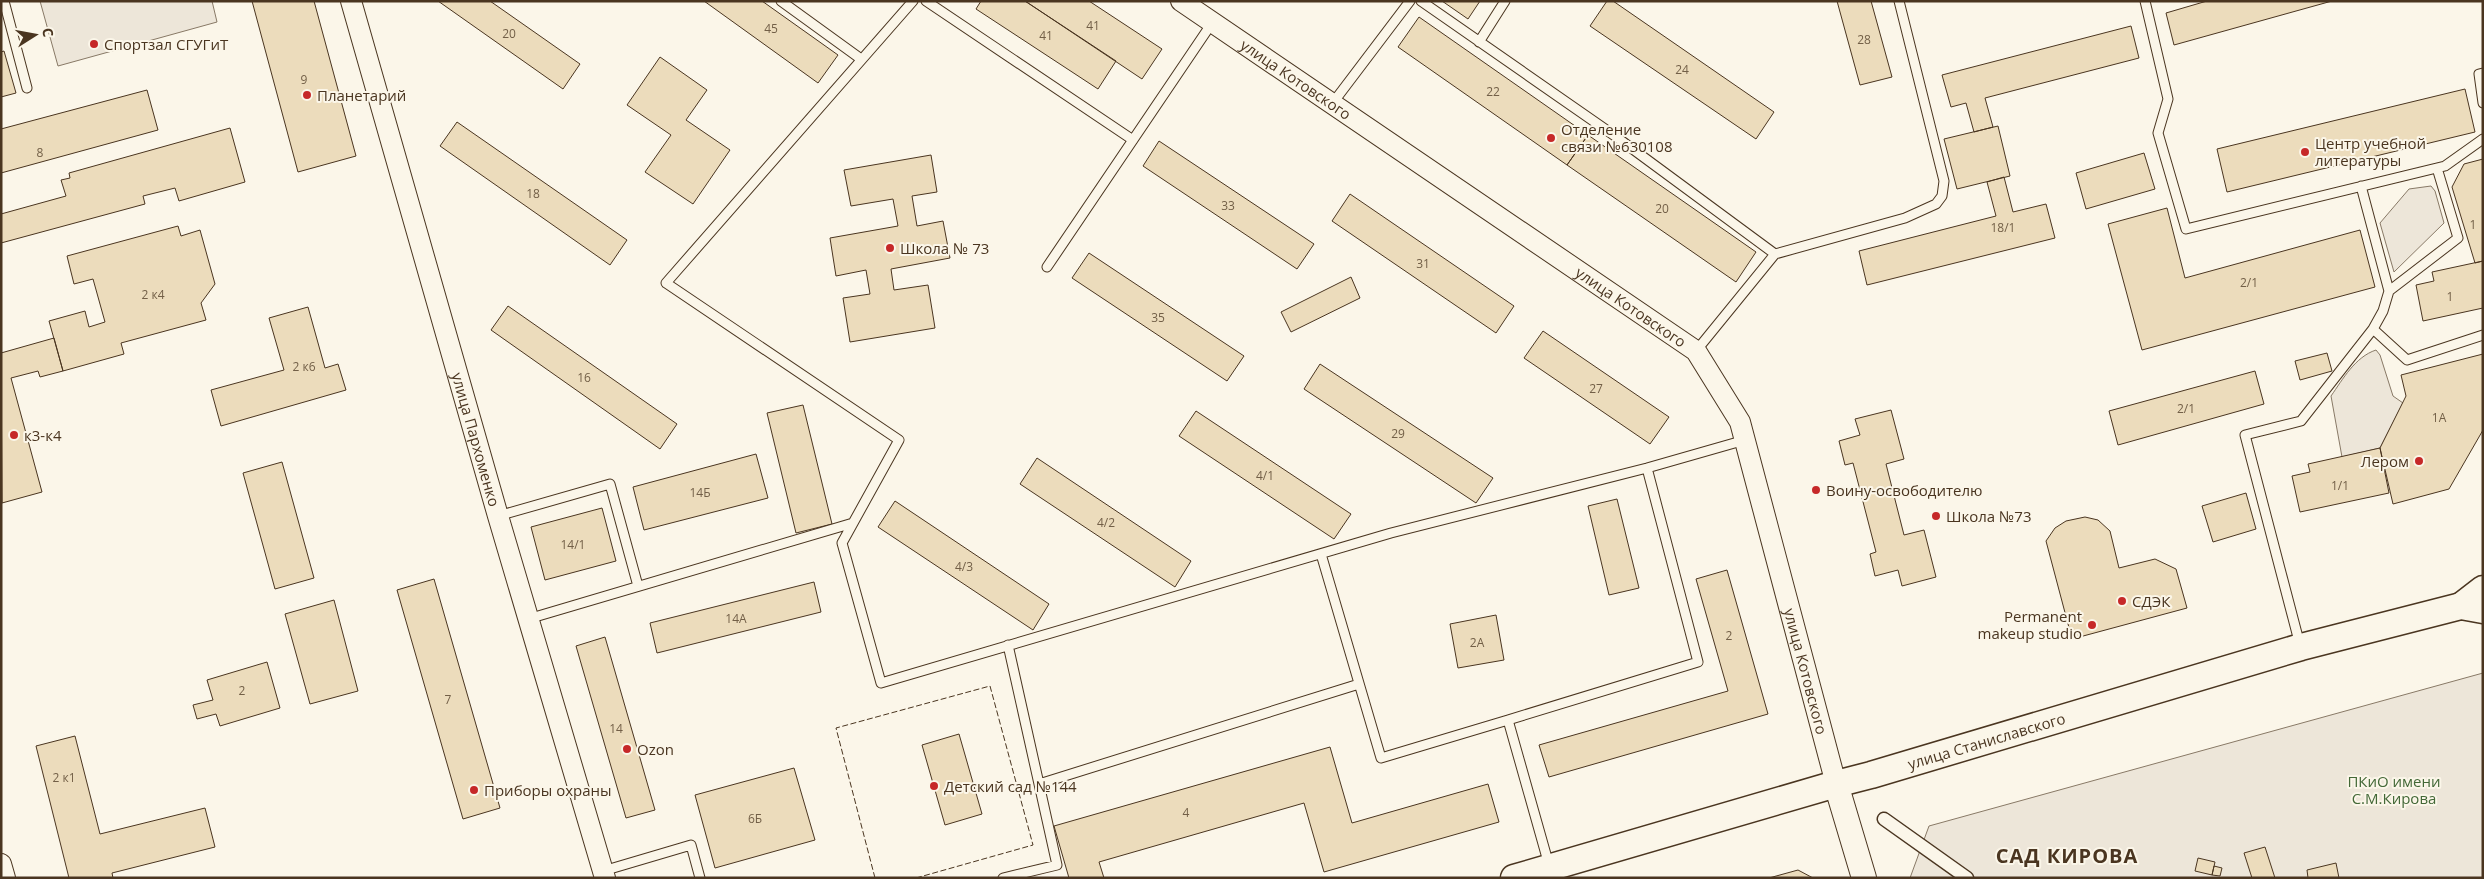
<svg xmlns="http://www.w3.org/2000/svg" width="2484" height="879" viewBox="0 0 2484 879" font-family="'Open Sans',sans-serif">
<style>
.green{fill:#ede6d9;stroke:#887966}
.building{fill:#ecdcbc;stroke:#4a3520}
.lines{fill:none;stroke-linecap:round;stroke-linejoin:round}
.service-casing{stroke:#4a3520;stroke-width:11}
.pedestrian-casing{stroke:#4a3520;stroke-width:15}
.tertiary-casing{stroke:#4a3520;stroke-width:22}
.secondary-casing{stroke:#4a3520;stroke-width:26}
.primary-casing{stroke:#4a3520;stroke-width:29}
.service{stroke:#fbf6e9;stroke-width:9}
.pedestrian{stroke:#fbf6e9;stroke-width:12}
.tertiary{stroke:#fbf6e9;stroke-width:20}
.secondary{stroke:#fbf6e9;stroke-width:24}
.primary{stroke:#fbf6e9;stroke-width:26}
.fence{stroke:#4a3520;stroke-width:1;stroke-dasharray:6 2.5;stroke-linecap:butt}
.poi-dot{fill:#c62828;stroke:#fbf6e9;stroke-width:2}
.labels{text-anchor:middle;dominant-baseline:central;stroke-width:4;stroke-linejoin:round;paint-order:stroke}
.number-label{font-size:12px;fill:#725f47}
.poi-label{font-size:15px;fill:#4a3520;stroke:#fbf6e9;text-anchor:start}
.street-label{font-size:15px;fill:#4a3520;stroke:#fbf6e9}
.park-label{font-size:15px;fill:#436837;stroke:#fbf6e9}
.district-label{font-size:20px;font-weight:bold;letter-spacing:1px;fill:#4a3520;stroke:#fbf6e9}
</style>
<rect width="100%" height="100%" fill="#fbf6e9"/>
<!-- green -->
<path class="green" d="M40 1H212L217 22 58 66Z
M2431 186 2435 191 2444 223 2394 272 2380 223 2409 189Z
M2376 350 2380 355 2393 396 2403 403 2380 448 2342 457 2331 396C2343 379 2355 357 2376 350Z
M2483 673V878H1910L1929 826Z"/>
<!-- building -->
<path class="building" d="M252 1H314L356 156 298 172Z
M438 1H490L580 64 563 89Z
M704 1H762L838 55 818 83Z
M981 1H1025L1116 61 1098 89 976 9Z
M1025 1H1089L1162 49 1142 79Z
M1442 1H1480L1468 19Z
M1607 1H1613L1774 112 1756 139 1590 26Z
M1837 1H1871L1892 77 1860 85Z
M2207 1H2332L2174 45 2166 13Z
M1419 17 1588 135 1567 165 1398 47Z
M2131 26 2139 58 1985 98 1993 127 1974 132 1966 103 1951 107 1942 75Z
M4 51 16 93 1 97V52Z
M660 57 707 90 686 120 730 150 693 204 645 172 671 135 627 105Z
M2465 89 2475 132 2227 192 2217 149Z
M147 90 158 130 1 173V129Z
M457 122 627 240 610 265 440 146Z
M1998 126 2010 176 1957 189 1944 139Z
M230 128 245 182 179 201 175 188 143 196 145 204 1 243V214L66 196 61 180 70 178 69 173Z
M1588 135 1756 252 1736 282 1567 165Z
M1159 141 1314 244 1297 269 1143 166Z
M2144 153 2155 189 2086 209 2076 173Z
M931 155 937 192 912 196 917 226 943 221 950 258 891 269 894 290 928 285 935 328 850 342 843 298 870 294 866 270 836 276 830 238 898 226 893 199 851 206 844 170Z
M2483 159V261L2475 263 2452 187 2464 164Z
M2004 177 2013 212 2046 204 2055 238 1867 285 1859 251 1996 216 1987 182Z
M1350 194 1514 306 1496 333 1332 221Z
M2167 208 2185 278 2360 230 2375 287 2142 350 2108 224Z
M178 226 181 236 200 230 215 284 201 303 206 320 121 343 124 354 63 371 49 321 85 311 89 327 105 322 93 279 74 284 67 256Z
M1089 253 1244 356 1227 381 1072 278Z
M2483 261V308L2423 321 2416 285 2434 281 2432 272Z
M1351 277 1360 298 1291 332 1281 312Z
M508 306 677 424 660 449 491 330Z
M308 307 325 368 338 364 346 390 221 426 211 390 284 370 269 318Z
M1543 331 1669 417 1650 444 1524 358Z
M54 338 63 371 40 377 38 371 11 378 42 492 2 503 1 353Z
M2327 353 2332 371 2300 380 2295 361Z
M2483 354V430L2449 489 2393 504 2380 448 2406 396 2401 375Z
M1320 364 1493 478 1476 503 1304 389Z
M2255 371 2264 404 2118 445 2109 411Z
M803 405 832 524 796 533 767 413Z
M1891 410 1904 459 1886 464 1904 535 1924 530 1936 577 1902 586 1898 570 1875 576 1870 554 1876 552 1853 463 1845 465 1839 441 1860 435 1855 419Z
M1196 411 1351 514 1334 539 1179 436Z
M2380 448 2389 493 2300 512 2292 476 2310 472 2308 464Z
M756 454 768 498 644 530 633 487Z
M1037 458 1191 561 1175 587 1020 484Z
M282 462 314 578 275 589 243 473Z
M2246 493 2256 529 2213 542 2202 506Z
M1617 499 1639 588 1609 595 1588 506Z
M895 501 1049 604 1033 630 878 527Z
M602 508 616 561 545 580 531 527Z
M2085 517 2098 520 2110 531 2119 568 2155 559 2176 569 2187 608 2072 639 2046 541 2055 528 2066 521Z
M1727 570 1768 714 1549 777 1539 745 1728 691 1696 579Z
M434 579 500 808 463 819 397 590Z
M814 582 821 612 657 653 650 623Z
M334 600 358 691 310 704 285 614Z
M1496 615 1504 660 1458 668 1450 624Z
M605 637 655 810 626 818 576 646Z
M267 662 280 708 220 726 216 714 197 719 193 705 213 700 207 680Z
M959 734 982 814 945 825 922 745Z
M75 736 100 834 205 808 215 847 112 873 113 878H69L36 746Z
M1330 747 1352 823 1488 784 1499 822 1324 872 1304 803 1099 862 1104 878H1069L1054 826Z
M794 768 815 840 715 868 695 795Z
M2265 847 2275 878H2252L2244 853Z
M2198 858 2215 862 2212 875 2195 871Z
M2336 863 2339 878H2308L2307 870Z
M2214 866 2222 868 2220 876 2212 875Z
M1798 870 1813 878H1769Z"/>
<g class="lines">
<defs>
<path id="service" d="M4 1 27 88
M781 1 861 59
M913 1 666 283 899 440 842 543 881 683 1391 533 1647 468 1745 440
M926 1 1133 140
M1421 1 1615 136 1775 254 1696 351
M2145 1 2168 99 2158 133 2186 229 2445 166 2483 139
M1479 42 1505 1
M2483 73 2479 74 2483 103
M1332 104 1410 1
M2361 186 2389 291
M1775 254 1905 218 1936 204 1942 196 1944 181 1899 1
M1047 267 1212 23
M2373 329 2407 360 2483 335
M498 516 610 484 638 586
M1321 554 1381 758 1508 720
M528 619 853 523
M1008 645 1039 784 1359 684
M2300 645 2245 435 2301 421 2373 329 2383 311 2389 291 2458 238 2437 168
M1549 865 1508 720 1698 662 1647 468
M603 871 691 845 700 878
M1003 878 1057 865 1039 784"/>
<path id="pedestrian" d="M1884 819 1967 878"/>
<g id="tertiary">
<path id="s1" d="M351 1 498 516 605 878"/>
<path id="s2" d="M1181 1 1696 351 1740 422 1836 784"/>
<path d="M1 864 5 878"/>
</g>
<path id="secondary" d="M1836 784 1864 878"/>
<g id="primary">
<path d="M2461 606 2483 589"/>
<path id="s3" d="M1514 878 1836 784 1871 775 2301 647 2461 606 2483 610"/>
</g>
</defs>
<!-- service casing -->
<use href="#service" class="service-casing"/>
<!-- pedestrian casing -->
<use href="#pedestrian" class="pedestrian-casing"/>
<!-- tertiary casing -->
<use href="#tertiary" class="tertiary-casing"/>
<!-- secondary casing -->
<use href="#secondary" class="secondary-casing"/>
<!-- primary casing -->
<use href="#primary" class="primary-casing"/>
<!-- service -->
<use href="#service" class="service"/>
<!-- pedestrian -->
<use href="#pedestrian" class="pedestrian"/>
<!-- tertiary -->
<use href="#tertiary" class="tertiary"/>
<!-- secondary -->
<use href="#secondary" class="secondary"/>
<!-- primary -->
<use href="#primary" class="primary"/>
<!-- fence -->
<path class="fence" d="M875 878 836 728 990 686 1033 845 916 878"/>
</g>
<!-- markers -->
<g class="poi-dot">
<circle cx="94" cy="44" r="5"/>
<circle cx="307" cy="95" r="5"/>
<circle cx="1551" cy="138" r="5"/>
<circle cx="2305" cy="152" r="5"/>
<circle cx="890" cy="248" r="5"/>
<circle cx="14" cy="435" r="5"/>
<circle cx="2419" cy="461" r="5"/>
<circle cx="1816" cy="490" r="5"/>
<circle cx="1936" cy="516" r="5"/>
<circle cx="2122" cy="601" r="5"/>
<circle cx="2092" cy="625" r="5"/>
<circle cx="627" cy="749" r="5"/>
<circle cx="934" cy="786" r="5"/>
<circle cx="474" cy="790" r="5"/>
</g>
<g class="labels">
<!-- number labels -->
<g class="number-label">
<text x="1093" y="25">41</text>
<text x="771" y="28">45</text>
<text x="509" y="33">20</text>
<text x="1046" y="35">41</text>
<text x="1864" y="39">28</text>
<text x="1682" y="69">24</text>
<text x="304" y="79">9</text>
<text x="1493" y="91">22</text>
<text x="40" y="152">8</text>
<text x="533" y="193">18</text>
<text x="1228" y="205">33</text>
<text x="1662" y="208">20</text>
<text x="2473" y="224">1</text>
<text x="2003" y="227">18/1</text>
<text x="1423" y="263">31</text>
<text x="2249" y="282">2/1</text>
<text x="153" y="294">2 к4</text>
<text x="2450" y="296">1</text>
<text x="1158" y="317">35</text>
<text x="304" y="366">2 к6</text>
<text x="584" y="377">16</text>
<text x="1596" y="388">27</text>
<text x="2186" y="408">2/1</text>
<text x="2439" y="417">1А</text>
<text x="1398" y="433">29</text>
<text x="1265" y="475">4/1</text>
<text x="2340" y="485">1/1</text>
<text x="700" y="492">14Б</text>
<text x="1106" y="522">4/2</text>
<text x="573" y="544">14/1</text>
<text x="964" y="566">4/3</text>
<text x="736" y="618">14А</text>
<text x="1729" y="635">2</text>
<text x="1477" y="642">2А</text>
<text x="242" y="690">2</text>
<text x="448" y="699">7</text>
<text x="616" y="728">14</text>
<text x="64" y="777">2 к1</text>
<text x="1186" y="812">4</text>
<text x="755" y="818">6Б</text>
</g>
<!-- poi labels -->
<g class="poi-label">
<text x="104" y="44">Спортзал СГУГиТ</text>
<text x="317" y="95">Планетарий</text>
<text x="1561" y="129">Отделение<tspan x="1561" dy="17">связи №630108</tspan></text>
<text x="2315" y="143">Центр учебной<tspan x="2315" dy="17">литературы</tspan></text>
<text x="900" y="248">Школа № 73</text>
<text x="24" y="435">к3-к4</text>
<text x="2409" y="461" text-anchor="end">Лером</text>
<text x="1826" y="490">Воину-освободителю</text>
<text x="1946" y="516">Школа №73</text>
<text x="2132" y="601">СДЭК</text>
<text x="2082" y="616" text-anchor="end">Permanent<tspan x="2082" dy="17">makeup studio</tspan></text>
<text x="637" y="749">Ozon</text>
<text x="944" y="786">Детский сад №144</text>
<text x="484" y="790">Приборы охраны</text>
</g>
<!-- street labels -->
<g class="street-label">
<text stroke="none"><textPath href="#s2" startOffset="139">улица Котовского</textPath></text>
<text stroke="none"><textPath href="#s2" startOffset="544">улица Котовского</textPath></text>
<text stroke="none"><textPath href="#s1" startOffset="456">улица Пархоменко</textPath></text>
<text stroke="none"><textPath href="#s2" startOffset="964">улица Котовского</textPath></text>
<text stroke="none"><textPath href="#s3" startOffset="492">улица Станиславского</textPath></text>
</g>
<!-- park labels -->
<g class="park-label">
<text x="2394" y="781">ПКиО имени<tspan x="2394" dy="17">С.М.Кирова</tspan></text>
</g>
<!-- district labels -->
<g class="district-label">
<text x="2067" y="855">САД КИРОВА</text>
</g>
</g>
<!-- border -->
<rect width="2484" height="879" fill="none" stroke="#4a3520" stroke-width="5"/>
<!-- north arrow -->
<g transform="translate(35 35) rotate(79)" stroke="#fbf6e9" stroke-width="4" paint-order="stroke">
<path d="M0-4L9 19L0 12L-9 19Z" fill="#4a3520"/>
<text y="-8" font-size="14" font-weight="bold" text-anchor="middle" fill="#4a3520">С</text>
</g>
</svg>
